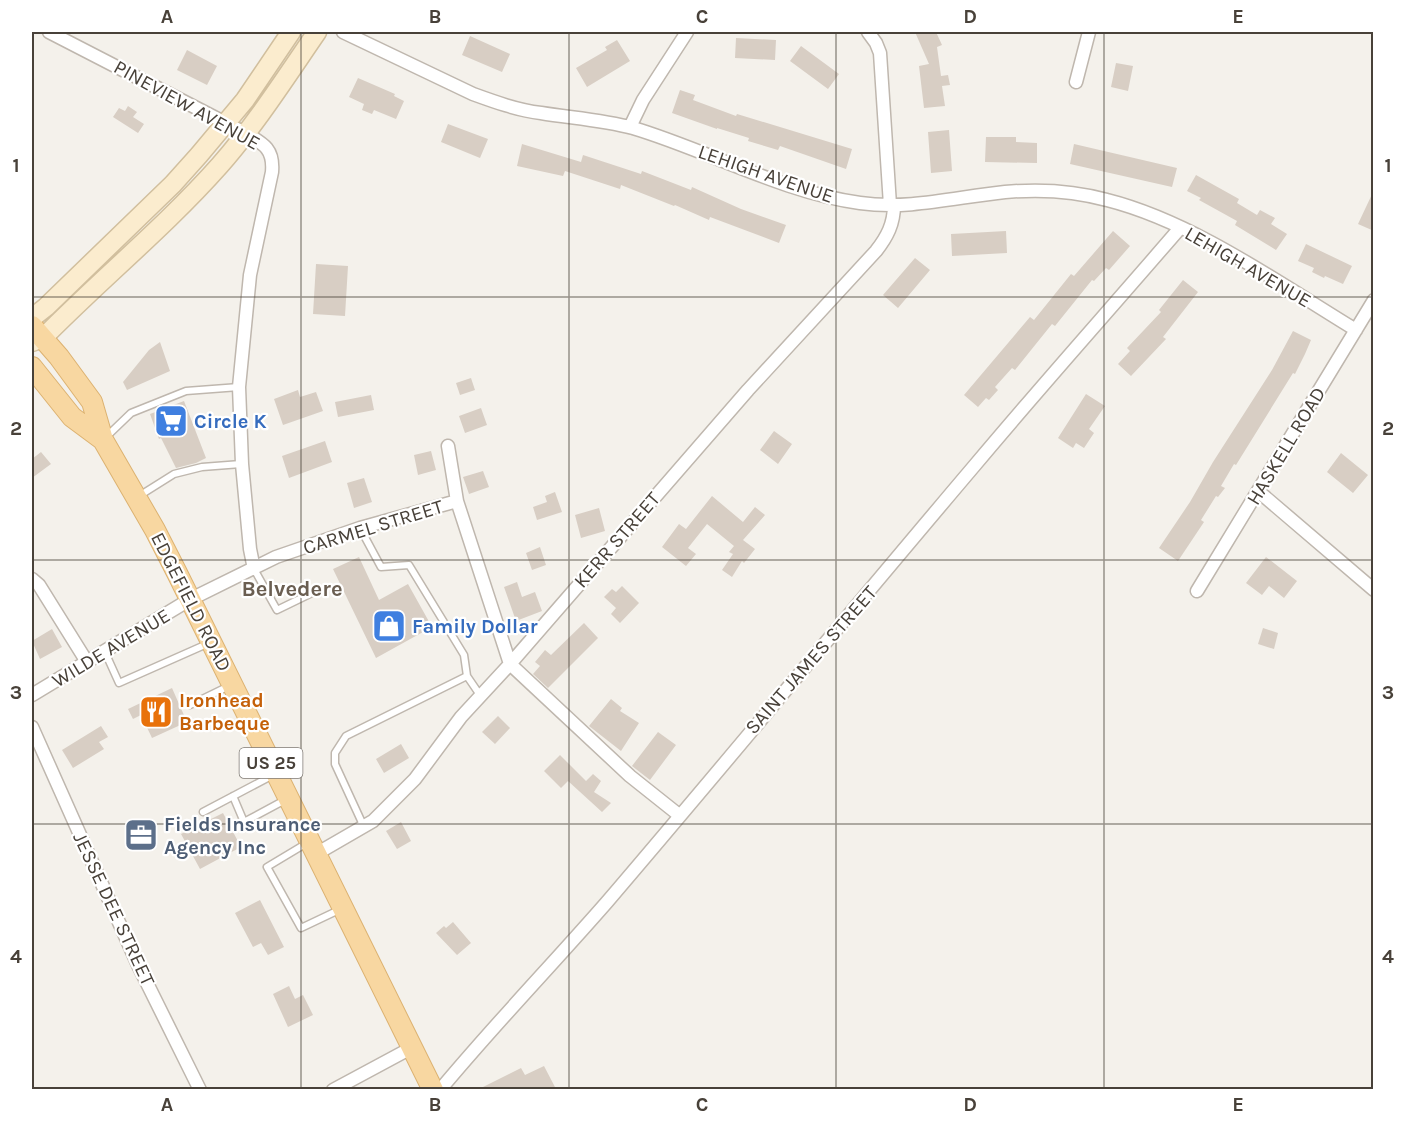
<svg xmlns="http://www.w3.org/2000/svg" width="1405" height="1121" viewBox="0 0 1405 1121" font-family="Karla,sans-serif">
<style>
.building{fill:#d8cec4}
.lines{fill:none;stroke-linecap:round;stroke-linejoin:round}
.lane-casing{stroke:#bfb7ae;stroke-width:9}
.street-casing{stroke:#bfb7ae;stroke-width:15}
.secondary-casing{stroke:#d1bf9e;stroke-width:21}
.primary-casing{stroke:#dcb271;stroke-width:22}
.lane{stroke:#fff;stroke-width:6}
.street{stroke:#fff;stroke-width:12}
.secondary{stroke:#fbecce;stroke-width:18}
.primary{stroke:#f8d7a1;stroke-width:20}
.grid{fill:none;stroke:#484139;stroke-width:1.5;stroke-opacity:0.55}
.labels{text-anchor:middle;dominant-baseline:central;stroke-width:4.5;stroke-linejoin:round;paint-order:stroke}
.shield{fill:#fff;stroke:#7f7a74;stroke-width:1.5}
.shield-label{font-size:18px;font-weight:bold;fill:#484139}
.street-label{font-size:20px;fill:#484139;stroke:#fff}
.shop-label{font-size:20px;font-weight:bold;fill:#366cbe;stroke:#fff;text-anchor:start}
.food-label{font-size:20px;font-weight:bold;fill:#c56008;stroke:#fff;text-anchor:start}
.service-label{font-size:20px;font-weight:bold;fill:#4e5e75;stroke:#fff;text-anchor:start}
.quarter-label{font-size:22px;font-weight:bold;fill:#6a5e51;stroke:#fff}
.neatline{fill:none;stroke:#484139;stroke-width:2}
.grid-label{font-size:20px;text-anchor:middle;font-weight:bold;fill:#484139}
</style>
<rect width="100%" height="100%" fill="#f4f1eb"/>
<!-- building -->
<path class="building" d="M915 32H936L942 45 937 47 941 76 948 75 950 85 942 86 945 106 924 108 919 66 929 64Z
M470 36 510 54 502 72 462 55Z
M736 38 776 40 775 60 735 58Z
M617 40 630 61 587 87 576 68 607 50 605 47Z
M801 46 839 74 828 89 790 61Z
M187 50 217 66 207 85 177 70Z
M1116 63 1133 66 1128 91 1111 87Z
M358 78 395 94 394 96 404 101 396 119 374 110 372 114 362 110 364 104 349 97Z
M680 90 695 95 693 100 736 116 737 114 852 149 846 169 780 146 778 150 748 141 749 138 717 128V129L672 113Z
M128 106 137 112 133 117 144 124 138 133 113 117 119 108 125 111Z
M448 124 488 139 480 158 441 142Z
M949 130 952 171 931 173 928 132Z
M986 137H1016V142L1037 143V163L985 162Z
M522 144 581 162 583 155 641 174 642 171 691 190 692 187 741 209 786 225 779 243 710 217 709 220 675 205 674 206 621 185 620 189 565 171 563 176 517 166Z
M1074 144 1177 168 1172 187 1070 164Z
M1196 175 1239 199 1237 203 1257 215 1260 210 1275 218 1271 224 1287 234 1276 250 1235 225 1237 221 1199 200 1201 198 1187 191Z
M1374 190V231L1358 224Z
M1006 231 1007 253 952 256 951 234Z
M1113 231 1130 246 1109 270 1106 268 1094 281 1092 280 1055 326 1052 324 1015 370 1012 368 995 387 998 390 989 400 986 398 978 407 964 395 1030 317 1034 320 1071 274 1074 276Z
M1306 244 1352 266 1343 284 1325 276 1324 278 1312 272 1314 268 1298 261Z
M915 258 930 270 898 308 883 295Z
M316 264 348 266 345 316 313 314Z
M1183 280 1198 292 1163 337 1166 339 1131 376 1118 364 1130 351 1127 348 1161 312 1159 310Z
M1293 331 1311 340 1305 354 1295 374 1293 373 1236 465 1234 464 1221 486 1225 488 1218 497 1216 496 1201 520 1204 522 1178 561 1159 548 1190 502 1213 462 1272 370Z
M160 342 170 371 127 390 123 382 149 350Z
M471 378 475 390 460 395 456 383Z
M298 390 300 397 316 392 323 411 283 425 274 399Z
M1086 394 1105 406 1089 429 1094 433 1084 448 1076 443 1073 448 1058 438Z
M371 395 374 410 338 417 335 402Z
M184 401 206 458 196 463 176 468 161 438 159 439 150 414Z
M481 408 487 425 465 433 459 416Z
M774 431 792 444 778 464 760 450Z
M325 441 332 462 289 478 282 456Z
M431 451 436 470 418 475 414 455Z
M41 452 51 464 32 478V459Z
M1341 453 1368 475 1353 493 1327 472Z
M483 471 489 487 469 494 463 477Z
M364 478 372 502 354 508 347 483Z
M555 492 562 512 537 520 533 507 547 502 545 496Z
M712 496 743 522 755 507 765 515 743 540 755 549 744 563 742 561 732 577 722 570 733 554 729 552 734 546 707 524 688 548 696 554 686 566 662 547 679 524 686 529Z
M599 508 605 531 581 538 575 515Z
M540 547 546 565 532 570 526 553Z
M359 557 379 600 408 584 432 627 376 658 333 569Z
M1266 557 1297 581 1284 598 1269 586 1262 595 1246 583Z
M517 582 522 597 535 592 542 611 516 621 504 587Z
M622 586 639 603 620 623 611 614 616 608 604 597 612 589 616 592Z
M584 623 598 638 548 688 533 674 540 666 535 662 545 650 551 655Z
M1263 628 1278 633 1274 649 1258 644Z
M52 629 62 647 40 659 32 641Z
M172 688 187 722 152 738 141 715 133 719 128 709Z
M611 699 622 708 620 711 639 723 621 751 589 726Z
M498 716 510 728 495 744 482 732Z
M101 726 108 737 99 742 104 749 73 768 62 750Z
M658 732 676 745 650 780 632 766Z
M401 744 409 758 384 773 376 759Z
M560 755 586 781 593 774 601 781 594 792 611 803 602 812 568 781 561 788 544 771Z
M223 813 241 847 200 869 181 834Z
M401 822 411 841 397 849 386 831Z
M260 900 284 947 268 955 261 943 253 947 235 913Z
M453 922 471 943 457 955 436 933 444 926 446 928Z
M289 986 295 999 303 995 313 1015 288 1027 273 994Z
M544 1066 556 1089H479L521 1068 525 1075Z"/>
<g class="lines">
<defs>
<path id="lane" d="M105 438 131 413 186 391 239 387
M139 496 174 474 202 467 241 464
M360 528 381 567 409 565 464 655 467 676
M254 569 277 610 314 592
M105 652 119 683 207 644
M190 705 229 686
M233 796 244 822 285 800
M203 812 273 775
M364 827 335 764V753L346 736 467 676 480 695
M307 843 267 867 301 928 341 909"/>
<path id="street" d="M49 32 245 133C264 144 274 149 272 172L250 275 239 387 242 464 250 549 254 569
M343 32 473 94C495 102 517 110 541 113 572 118 603 120 633 128 707 150 784 193 860 203 909 210 956 197 1005 192 1039 189 1075 191 1107 200 1194 222 1280 284 1356 330
M868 32 876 43 880 53 890 205
M1076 82 1089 32
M630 127 643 100 687 32
M448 446 457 501 510 664 630 776 679 815
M1258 491 1374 590
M32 579 39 585 87 662
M1197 591 1374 300
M32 695 189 600 276 557 360 528 457 501
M32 727 138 965 200 1090
M316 854 373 821 415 779 461 717 510 664 748 390 876 251C887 237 894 224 894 205
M333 1090 413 1047
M440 1090C494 1025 552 965 607 902 731 757 852 610 975 465 1042 385 1112 307 1180 228"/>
<path id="secondary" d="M32 318 46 307 173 184 199 155 245 100 291 32
M32 342 43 338C101 279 165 227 220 165 256 124 286 77 317 32"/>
<path id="primary" d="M32 326 59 357 92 402 103 440 155 530 177 573 433 1090
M32 367 72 417 103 440"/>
</defs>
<!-- lane casing -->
<use href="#lane" class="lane-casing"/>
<!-- street casing -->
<use href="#street" class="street-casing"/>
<!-- secondary casing -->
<use href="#secondary" class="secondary-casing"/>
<!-- primary casing -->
<use href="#primary" class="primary-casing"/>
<!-- lane -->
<use href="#lane" class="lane"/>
<!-- street -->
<use href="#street" class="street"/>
<!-- secondary -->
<use href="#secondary" class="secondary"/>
<!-- primary -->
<use href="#primary" class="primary"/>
</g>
<!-- grid -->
<path class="grid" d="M301 32V1090M569 32V1090M836 32V1090M1104 32V1090M32 297H1374M32 560H1374M32 824H1374"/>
<!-- icons -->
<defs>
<symbol id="supermarket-square" viewBox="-11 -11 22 22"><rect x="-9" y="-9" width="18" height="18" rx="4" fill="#3f7fe0" stroke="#fff"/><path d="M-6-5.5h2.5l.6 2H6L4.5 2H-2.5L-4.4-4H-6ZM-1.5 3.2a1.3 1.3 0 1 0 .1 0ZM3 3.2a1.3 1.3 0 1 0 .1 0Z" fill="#fff"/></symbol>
<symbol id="shop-square" viewBox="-11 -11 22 22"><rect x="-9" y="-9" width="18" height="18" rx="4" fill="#3f7fe0" stroke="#fff"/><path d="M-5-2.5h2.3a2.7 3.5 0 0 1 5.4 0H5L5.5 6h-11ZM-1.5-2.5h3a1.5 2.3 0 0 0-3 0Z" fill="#fff"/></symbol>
<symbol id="restaurant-square" viewBox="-11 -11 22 22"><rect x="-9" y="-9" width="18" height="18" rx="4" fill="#e8710a" stroke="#fff"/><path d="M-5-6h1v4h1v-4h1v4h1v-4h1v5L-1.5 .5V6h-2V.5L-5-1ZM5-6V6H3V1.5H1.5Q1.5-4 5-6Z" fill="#fff"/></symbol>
<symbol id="office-square" viewBox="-11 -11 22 22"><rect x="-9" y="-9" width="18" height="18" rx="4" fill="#5c6f8a" stroke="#fff"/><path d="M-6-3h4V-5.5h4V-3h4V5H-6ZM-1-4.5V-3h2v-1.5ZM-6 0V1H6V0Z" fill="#fff"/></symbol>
</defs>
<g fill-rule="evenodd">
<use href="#supermarket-square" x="152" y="402" width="38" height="38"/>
<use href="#shop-square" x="370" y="607" width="38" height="38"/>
<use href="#restaurant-square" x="137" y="693" width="38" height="38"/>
<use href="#office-square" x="122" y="816" width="38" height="38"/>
</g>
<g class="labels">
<!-- shield labels -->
<rect class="shield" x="239.5" y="748" width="63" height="30" rx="4.5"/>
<g class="shield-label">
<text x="271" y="763">US 25</text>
</g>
<!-- street labels -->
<g class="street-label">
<text transform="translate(187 105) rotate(29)">PINEVIEW AVENUE</text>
<text transform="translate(766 174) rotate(19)">LEHIGH AVENUE</text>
<text transform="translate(1248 267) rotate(30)">LEHIGH AVENUE</text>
<text transform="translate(1286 446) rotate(-59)">HASKELL ROAD</text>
<text transform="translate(373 527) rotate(-17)">CARMEL STREET</text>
<text transform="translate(617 540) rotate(-49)">KERR STREET</text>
<text transform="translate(191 602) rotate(63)">EDGEFIELD ROAD</text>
<text transform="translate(111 648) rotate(-31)">WILDE AVENUE</text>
<text transform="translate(811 660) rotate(-49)">SAINT JAMES STREET</text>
<text transform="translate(114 909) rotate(65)">JESSE DEE STREET</text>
</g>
<!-- shop labels -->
<g class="shop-label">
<text x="194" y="421">Circle K</text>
<text x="412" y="626">Family Dollar</text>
</g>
<!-- food labels -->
<g class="food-label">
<text x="179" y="700">Ironhead<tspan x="179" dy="23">Barbeque</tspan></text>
</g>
<!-- service labels -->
<g class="service-label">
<text x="164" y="824">Fields Insurance<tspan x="164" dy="23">Agency Inc</tspan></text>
</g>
<!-- quarter labels -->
<g class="quarter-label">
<text x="292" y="589">Belvedere</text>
</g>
</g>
<!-- border -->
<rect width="1405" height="1121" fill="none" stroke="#ffffff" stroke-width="66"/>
<rect x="33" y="33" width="1339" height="1055" class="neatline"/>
<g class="grid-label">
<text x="167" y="23">A</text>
<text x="435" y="23">B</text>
<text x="702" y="23">C</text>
<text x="970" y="23">D</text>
<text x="1238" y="23">E</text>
<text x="16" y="172">1</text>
<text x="1388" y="172">1</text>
<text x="16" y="435">2</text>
<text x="1388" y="435">2</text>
<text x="16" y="699">3</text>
<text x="1388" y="699">3</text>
<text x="16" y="963">4</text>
<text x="1388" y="963">4</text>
<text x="167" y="1111">A</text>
<text x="435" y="1111">B</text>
<text x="702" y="1111">C</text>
<text x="970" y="1111">D</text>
<text x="1238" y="1111">E</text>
</g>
</svg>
